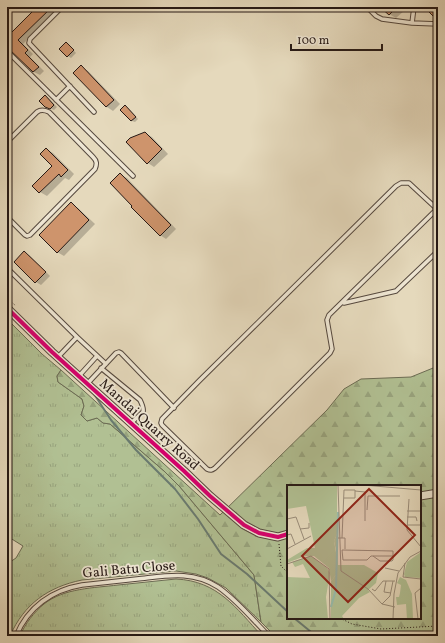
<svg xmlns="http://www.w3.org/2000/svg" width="445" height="643" viewBox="0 0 445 643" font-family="Vollkorn,serif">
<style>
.grass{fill:url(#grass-tufts);stroke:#6c6c54}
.forest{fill:url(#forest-firs);stroke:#6c6c54;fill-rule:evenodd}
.shadow{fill:#0003}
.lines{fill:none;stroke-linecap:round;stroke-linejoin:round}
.stream{stroke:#6a7a6f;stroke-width:2}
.building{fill:#ce946c;stroke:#261915}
.service-casing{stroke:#56493f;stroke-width:5.5}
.minor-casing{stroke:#56493f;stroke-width:9}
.path{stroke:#261915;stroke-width:1;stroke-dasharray:1 2;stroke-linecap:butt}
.service{stroke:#eee6d3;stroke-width:3.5}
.minor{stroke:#eee6d3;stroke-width:7}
.cycleway-casing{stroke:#eee6d3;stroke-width:6}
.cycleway{stroke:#d6006c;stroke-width:4}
.labels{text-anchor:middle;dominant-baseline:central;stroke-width:3.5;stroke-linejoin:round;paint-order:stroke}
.street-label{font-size:14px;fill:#261915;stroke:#eee6d3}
.inset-river{fill:none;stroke:#97bbab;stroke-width:2}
.inset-road{fill:none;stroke:#998c79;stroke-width:1}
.view{fill:#8f2418;fill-opacity:0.15;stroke:#8f2418;stroke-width:2}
.inset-edge{fill:none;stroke:#261915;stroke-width:2}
</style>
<defs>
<pattern id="grass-tufts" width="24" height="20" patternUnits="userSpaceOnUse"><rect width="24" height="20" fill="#b1c093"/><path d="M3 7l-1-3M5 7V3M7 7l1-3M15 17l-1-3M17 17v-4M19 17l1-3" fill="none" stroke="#98a47e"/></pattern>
<pattern id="forest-firs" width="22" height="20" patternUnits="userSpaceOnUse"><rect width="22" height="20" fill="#b1c093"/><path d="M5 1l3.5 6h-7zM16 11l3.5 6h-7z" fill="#98a47e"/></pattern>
</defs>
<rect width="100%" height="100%" fill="#e5d9bc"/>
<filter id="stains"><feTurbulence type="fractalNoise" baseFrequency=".005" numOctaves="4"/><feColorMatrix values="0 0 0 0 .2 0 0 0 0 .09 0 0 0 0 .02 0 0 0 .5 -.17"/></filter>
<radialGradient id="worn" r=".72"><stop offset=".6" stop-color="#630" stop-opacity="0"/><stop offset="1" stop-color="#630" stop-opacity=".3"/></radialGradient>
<!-- grass -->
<path class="grass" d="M7 319 42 354 61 370 57 376 58 382 82 399 84 406 81 415 87 421 97 418 103 423 110 424 164 471 180 487 254 575 261 622 226 588 208 578 196 574 176 571 82 580C48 587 24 604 10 636H7V564L16 558 23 546 7 536Z
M176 579C218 581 236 608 262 636H20C25 624 34 612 44 604 64 588 94 588 118 585 137 583 157 581 176 579Z"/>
<!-- forest -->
<path class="forest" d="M438 366V636H275L261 622 254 575 180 487 164 471 110 424 103 423 97 418 87 421 81 415 84 406 82 399 58 382 57 376 61 370 220 515 327 410 344 389 361 379 411 377ZM288 486H420V618H288Z"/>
<!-- shadow -->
<path class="shadow" d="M39 7H61L23 44 33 54 30 57 44 71 40 75 34 72 12 50 7 47V35L9 36Z
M344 7H354L350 11Z
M382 7H400L404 11 396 18 389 14Z
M427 7H438V18L434 16 426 8Z
M69 45 76 53 71 58 68 56 60 49Z
M81 67 88 71 120 104 113 111 107 107 74 73Z
M45 96 48 98 57 107 54 110 49 108Z
M128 108 138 119 135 122 132 121 121 110Z
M145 133 152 137 168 154 154 167 148 163Z
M46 149 53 153 74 174 69 180 65 178 47 196 40 192 33 186 53 166Z
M121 175 127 178 176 229 166 239 160 235Z
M71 204 78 208 95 224 64 256 57 252Z
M24 253 29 255 50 276 41 285 36 282 15 262Z
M7 549 12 552 9 563 7 562Z"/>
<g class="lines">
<!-- stream -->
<path class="stream" d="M92 392 96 397 111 420 136 450 175 489 198 519 221 554 247 574 288 612
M294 618 316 636"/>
</g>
<!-- building -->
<path class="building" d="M37 7H52L18 40 28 50 25 53 39 67 33 72 9 49 7 48V37Z
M380 7H397L389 15Z
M424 7H438V12L433 16Z
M66 42 74 50 67 57 59 49Z
M81 65 114 100 106 107 73 73Z
M45 95 54 105 50 109 45 107 39 101Z
M125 105 136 117 131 121 120 110Z
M145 132 162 149 147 164 126 142 130 138Z
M46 148 68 170 61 177 59 174 39 193 32 186 52 166 40 154Z
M120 173 171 225 160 236 131 207 132 206 110 183Z
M71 202 89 220 57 253 39 235Z
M24 251 46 272 35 283 14 262Z"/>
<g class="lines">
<defs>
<path id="service" d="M62 7 30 39 29 43 94 112
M367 7 376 16 382 19 412 23 438 24
M412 23 414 7
M7 51 133 176
M56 100 70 86
M7 142 37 112C41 109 45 110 49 112L93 157C97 161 97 164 95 169L30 235 27 236 25 235 7 217
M437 209 329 315 327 320 332 349 330 353 215 468C212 470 211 471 207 469L162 425 161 423 162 419 199 381 396 186 401 183H409L437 209 438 210
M7 268 77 337 106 364
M344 303 396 291 438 251
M58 357 77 337
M101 368 140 400C142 404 144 408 143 412L131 423
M79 376 97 356
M87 384 116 353 119 352 121 353 174 408
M16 636C28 607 52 590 82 585 101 583 119 581 137 579 166 576 192 570 218 587 237 600 252 619 269 636"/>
<path id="minor" d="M7 308 52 352 184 471 210 496 244 525 259 533 278 537 288 534
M420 496 438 493"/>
</defs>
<!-- service casing -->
<use href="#service" class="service-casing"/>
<!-- minor casing -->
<use href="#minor" class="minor-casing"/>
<!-- path -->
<path class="path" d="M7 298 16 306
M279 544 281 566 288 573
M340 618 352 624 381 629 438 626"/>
<!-- service -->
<use href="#service" class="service"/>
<!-- minor -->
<use href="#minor" class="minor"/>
<defs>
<path id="cycleway" d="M7 308 52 352 184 471 210 496 244 525 259 533 278 537 288 534"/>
</defs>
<!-- cycleway casing -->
<use href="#cycleway" class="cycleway-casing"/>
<!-- cycleway -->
<use href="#cycleway" class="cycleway"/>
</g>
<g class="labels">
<!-- street labels -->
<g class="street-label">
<text transform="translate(149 425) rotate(42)">Mandai Quarry Road</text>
<text transform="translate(129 570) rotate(-5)">Gali Batu Close</text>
</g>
</g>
<!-- overview -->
<g transform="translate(287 485)">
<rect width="134" height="134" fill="#e5d9bc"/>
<path d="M0 0H50V49L47 56 50 73 49 90 44 96 42 83 27 71H18L0 78V75L20 63H28L19 21 0 24ZM24 71 40 83 43 88 39 112 41 134H0V92L23 93 16 79 8 82 5 77Z" fill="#b1c093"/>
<path d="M50 49 51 80H77L91 88 89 98 81 105 83 107 72 113 55 131 57 134H44V96L49 90 50 70 47 56ZM134 67V93L118 92 117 89 120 77ZM113 92 119 95 125 109 126 134H120L119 119 110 120 109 112H112L113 108 114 100 110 98Z" fill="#b1c093"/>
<path class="inset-river" d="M44 122 49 104 51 27"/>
<path class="inset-road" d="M51 0 54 86 81 104 95 119M76 0 134 5M68 6 78 7V36M122 14 120 45 134 62M80 25 81 11H113M120 26H133M120 32H129L130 36M0 34 9 32 17 54M120 40H134M134 40V23M13 44 22 43V38M0 50 4 49 8 59M51 53H58V64M55 53 57 5H68V13H57M0 64 24 51M86 71 93 76H105L106 75V66L55 65 56 75H80L84 71H106M118 78 116 92 134 94M0 79 24 71 42 84 43 134M98 83 112 86M99 96 97 107 104 108M85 104 88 106 96 96H108M95 119 108 122M95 119 103 111 106 96M106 134 107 109 111 88 123 72 134 66M131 134 128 108 134 103"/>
<path class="view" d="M82 4 128 50 61 117 15 71Z"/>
<rect width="134" height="134" class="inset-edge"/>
</g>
<!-- margin -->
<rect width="445" height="643" fill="none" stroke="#e5d9bc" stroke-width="24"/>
<rect x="8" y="8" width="429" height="627" fill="none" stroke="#261915" stroke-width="2"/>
<rect x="12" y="12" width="421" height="619" fill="none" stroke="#261915"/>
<!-- scale -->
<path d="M291 44v6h91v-6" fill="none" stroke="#261915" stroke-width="2"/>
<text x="297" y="44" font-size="12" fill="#261915" stroke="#eee6d3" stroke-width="3" paint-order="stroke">100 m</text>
<rect width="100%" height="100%" filter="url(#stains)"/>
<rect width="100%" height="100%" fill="url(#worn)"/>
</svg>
